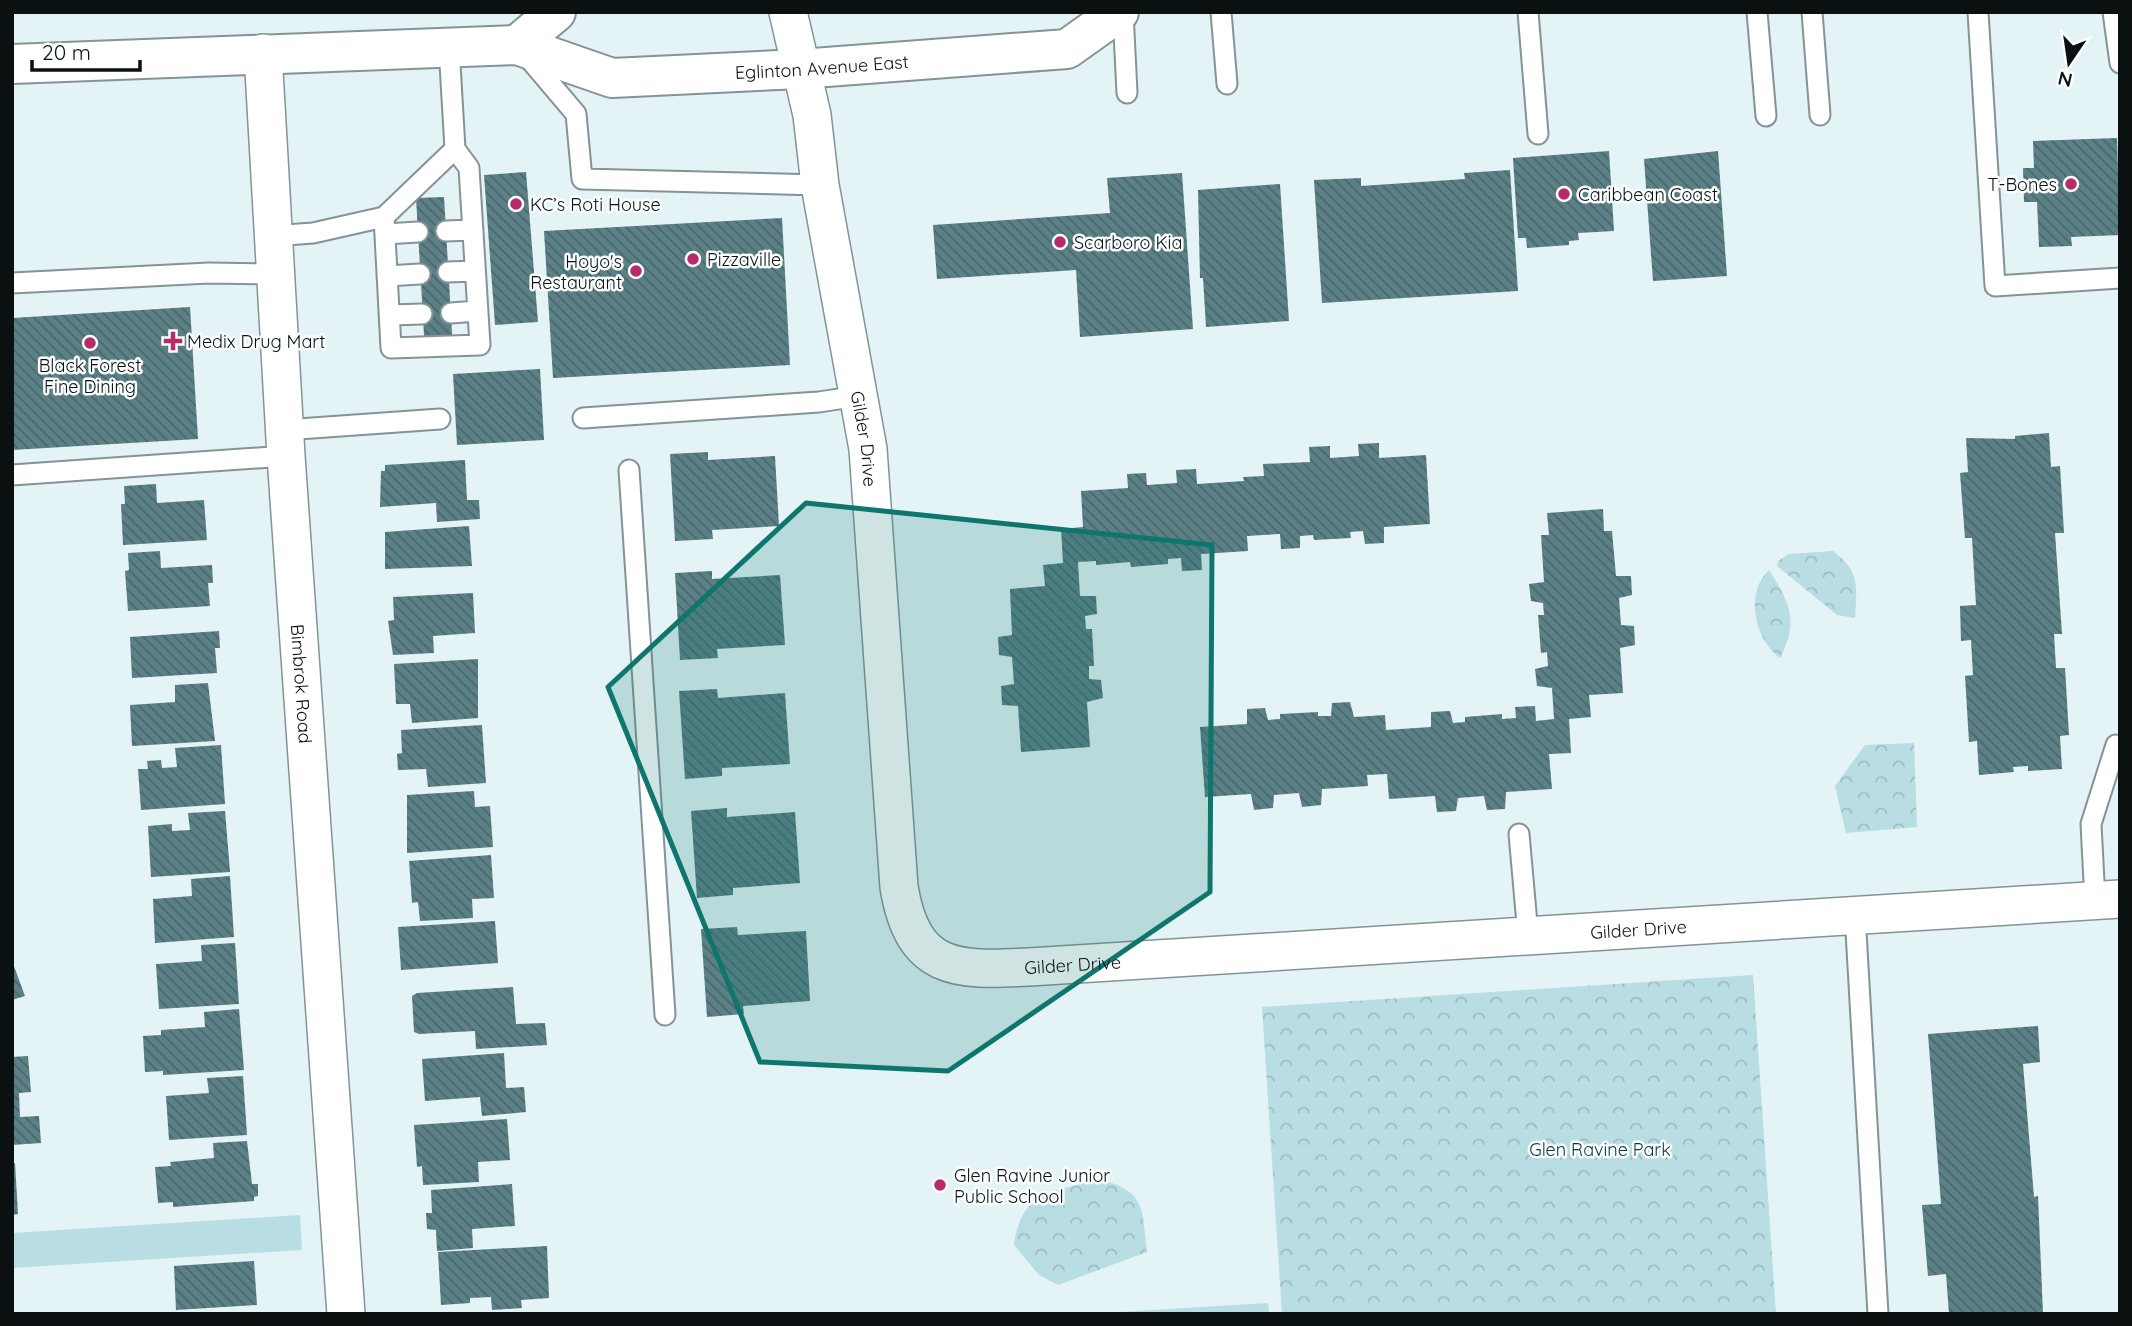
<svg xmlns="http://www.w3.org/2000/svg" width="2132" height="1326" viewBox="0 0 2132 1326" font-family="Quicksand,sans-serif">
<style>
.green{fill:#b8dde3}
.park{fill:url(#park-crowns)}
.building{fill:url(#building-back-hatch)}
.lines{fill:none;stroke-linecap:round;stroke-linejoin:round}
.lane-casing{stroke:#859396;stroke-width:23}
.street-casing{stroke:#859396;stroke-width:40}
.primary-casing{stroke:#859396;stroke-width:42}
.lane{stroke:#fff;stroke-width:19}
.street{stroke:#fff;stroke-width:37}
.primary{stroke:#fff;stroke-width:38}
.marked{fill:#0f766e;fill-opacity:0.2;stroke:#0f766e;stroke-width:5;stroke-linejoin:round}
.poi-dot{fill:#b62c69;stroke:#fbfefe;stroke-width:2.5}
.labels{text-anchor:middle;dominant-baseline:central;stroke-width:5;stroke-linejoin:round;paint-order:stroke}
.street-label{font-size:18px;fill:#0b1011;stroke:#fbfefe}
.poi-label{font-size:18px;fill:#0b1011;stroke:#fbfefe;text-anchor:start}
.park-label{font-size:18px;fill:#0f363b;stroke:#fbfefe}
</style>
<defs>
<pattern id="park-crowns" width="20" height="18" patternUnits="userSpaceOnUse" patternTransform="scale(1.75)"><rect width="20" height="18" fill="#b8dde3"/><path d="M2 6a3 3 0 1 1 6 0M12 15a3 3 0 1 1 6 0" fill="none" stroke="#9dbdc2"/></pattern>
<pattern id="building-back-hatch" width="6" height="6" patternUnits="userSpaceOnUse" patternTransform="scale(1.75)"><rect width="6" height="6" fill="#5b8086"/><path d="M-1 5l2 2M0 0l6 6M5-1l2 2" fill="none" stroke="#49676c"/></pattern>
</defs>
<rect width="100%" height="100%" fill="#e4f3f6"/>
<!-- green -->
<path class="green" d="M300 1215 302 1250 12 1268V1233Z
M1268 1303 1269 1314H1103V1313Z"/>
<!-- park -->
<path class="park" d="M1833 551C1860 571 1857 587 1855 618L1837 615 1777 566 1778 561 1789 554Z
M1769 570C1790 603 1799 622 1780 658 1755 640 1744 593 1769 570Z
M1914 743 1917 827 1846 833 1835 786 1865 745Z
M1753 975 1776 1314H1282L1262 1007Z
M1101 1180C1147 1191 1142 1211 1147 1252L1058 1285 1039 1275 1014 1245C1021 1190 1055 1190 1101 1180Z"/>
<!-- building -->
<path class="building" d="M2117 138 2120 235 2071 237 2072 246 2039 247 2037 202H2024L2023 168H2034L2033 141Z
M1609 151 1614 231 1578 233 1579 240 1569 241V245L1527 248 1526 238H1518L1513 158Z
M1718 151 1727 276 1653 281 1644 159Z
M1510 170 1518 291 1322 303 1314 180 1361 178V186L1465 179 1464 173Z
M526 172 538 322 495 325 484 175Z
M1182 173 1193 329 1080 337 1076 270 937 279 933 225 1110 213 1107 178Z
M1280 184 1289 321 1206 327 1203 278H1200L1198 190Z
M444 197 453 350 425 352 416 198Z
M782 218 790 365 553 378 544 231Z
M190 307 198 439 12 450V318Z
M540 369 544 440 457 445 453 374Z
M2049 433 2051 467 2060 466 2064 533H2055L2062 634H2054L2056 668H2065L2069 735 2060 736 2062 769 2028 771V766L2013 767 2014 772 1979 775 1977 741 1969 742 1965 676 1973 675 1971 640 1961 641 1960 606 1976 605 1972 538H1965L1960 473 1968 472 1966 438 2015 439V436Z
M1379 443V458L1426 455 1430 524 1384 527V543L1365 544 1363 531 1350 532 1351 538 1314 540 1313 535 1300 536V548L1281 549 1280 534 1247 536 1248 551 1201 554 1202 570 1182 571 1181 558 1168 559V564L1131 567 1130 562 1096 565V561L1078 562 1080 596H1096L1097 614 1085 616 1086 629H1092L1094 666H1089V679L1101 680 1103 698 1087 702 1090 747 1021 752 1018 706 1002 705 1001 686 1014 684 1012 657 999 655 998 637 1012 635 1010 589 1045 586 1043 565 1063 563 1061 529 1083 527 1081 491 1128 488 1127 474 1146 473 1147 485 1177 483 1176 470 1196 469 1197 484 1244 481 1243 477 1264 476 1263 464 1310 462 1309 447 1330 446V458L1359 456 1358 444Z
M708 452V460L775 456 779 526 712 530 713 539 675 541 670 454Z
M465 460 467 500H479L480 519 437 522 436 503 380 507 381 471H385V465Z
M156 484 157 503 204 500 207 540 123 545 121 504H125L124 486Z
M1603 509 1604 531H1612L1616 576H1631L1632 595 1619 598 1621 625 1634 626 1635 645 1620 648 1623 693 1589 695 1591 717 1569 719 1571 753 1549 754 1552 789 1506 792 1505 809 1487 810 1484 796 1458 798 1456 811 1437 812 1435 796 1389 799 1387 774 1367 775 1368 786 1322 789 1321 805 1302 807 1299 793 1274 795 1273 808 1254 810 1251 794 1205 797 1200 727 1247 724V709L1265 708 1268 720 1280 719V714L1318 712V716H1331L1332 703 1350 702 1354 717 1385 715 1386 730 1431 727V712L1450 711 1453 723 1465 722V717L1502 714V719L1516 718 1515 707 1535 706 1536 721 1554 719 1552 688 1537 686 1535 669 1548 666 1547 652 1541 653 1538 615H1544L1543 603 1531 601 1529 584 1544 582 1541 535H1549L1547 513Z
M469 526 472 566 385 569V532Z
M160 551 161 568 212 565 213 583H208L210 606 128 611 125 571 129 570 128 553Z
M712 571V579L780 575 785 645 717 649 718 658 680 660 675 573Z
M473 593 475 633 433 636 434 653 393 655 388 621 394 620 393 597Z
M219 631 220 648H215L217 673 132 678 130 637Z
M478 659V718L412 723 410 704H396L394 664Z
M208 683 215 741 132 746 130 705 175 702V685Z
M717 689 718 698 785 693 790 764 722 768V776L685 779 679 691Z
M482 725 486 783 428 787 426 769 398 770 397 754 402 753 401 730Z
M221 745 225 804 141 810 138 769H148L147 761 161 760 162 768 177 767 175 748Z
M474 791 475 807 490 806 493 847 407 853V795Z
M727 808V817L795 812 800 883 733 888V895L697 898 691 811Z
M225 811 230 872 151 877 148 826 172 824V831L190 830 188 813Z
M491 855 494 898 472 899 473 918 420 921 418 902 412 903 409 861Z
M230 876 234 937 155 943 153 899 192 896 191 879Z
M495 921 498 963 401 970 398 927Z
M737 927 738 935 806 931 810 1001 743 1006 744 1014 707 1017 701 929Z
M235 943 239 1004 159 1009 156 964 202 961 201 945Z
M12 961 25 996 12 1000Z
M513 987 516 1024 545 1023 547 1045 476 1049 475 1031 419 1034 414 1032 412 996 417 993Z
M239 1009 244 1070 163 1075V1071L145 1072 143 1036 161 1035V1030L205 1027 204 1012Z
M2038 1026 2040 1062 2023 1064 2034 1197 2038 1196 2043 1314H1949L1946 1274 1928 1276 1922 1205 1941 1204 1928 1034Z
M504 1053 506 1088 524 1087 526 1112 482 1116 480 1097 425 1101 422 1059Z
M28 1056 31 1092 19 1093 20 1117 39 1116 41 1143 12 1145V1057Z
M243 1076 247 1135 169 1140 166 1096 209 1093 207 1078Z
M507 1119 510 1160 478 1162 479 1182 423 1185 422 1166 417 1167 414 1125Z
M247 1141 252 1184H258V1196L254 1197V1201L173 1207V1202L158 1203 155 1167 171 1166 170 1162 214 1158 213 1143Z
M12 1163H15L18 1214 12 1215Z
M512 1184 515 1226 472 1229 473 1248 437 1251 436 1230 427 1229 426 1213H432L431 1190Z
M547 1246 549 1298 521 1300 522 1308 492 1310 491 1297 470 1298V1303L441 1305 438 1252Z
M254 1261 257 1305 176 1310 174 1266Z"/>
<g class="lines">
<defs>
<path id="lane" d="M1123 12 1127 93
M1221 12 1227 84
M1528 12 1538 134
M1757 12 1766 116
M1812 12 1820 115
M1978 12 1995 286 2120 278
M2113 12 2120 63
M526 55 576 114 582 179 820 185
M384 217 391 348 480 345 469 168 455 149
M446 231 473 230
M385 234 418 232
M272 236 313 233 384 217 455 149 449 47
M448 272 475 271
M387 276 420 274
M12 283 209 273 276 274
M451 313 477 311
M390 315 422 314
M583 418 819 402 858 396
M284 430 440 419
M629 470 665 1015
M12 475 286 456
M1519 834 1528 935
M2095 901 2091 824 2116 745
M1855 914 1878 1314"/>
<g id="street">
<path id="s1" d="M788 12 812 115 820 185 868 449 899 887C913 971 955 971 1029 967L2120 899"/>
<path id="s2" d="M263 53 286 456 346 1314"/>
</g>
<g id="primary">
<path d="M517 45 556 12"/>
<path id="s3" d="M12 64 517 45 612 78 800 69 1067 49 1119 12"/>
</g>
</defs>
<!-- lane casing -->
<use href="#lane" class="lane-casing"/>
<!-- street casing -->
<use href="#street" class="street-casing"/>
<!-- primary casing -->
<use href="#primary" class="primary-casing"/>
<!-- lane -->
<use href="#lane" class="lane"/>
<!-- street -->
<use href="#street" class="street"/>
<!-- primary -->
<use href="#primary" class="primary"/>
</g>
<!-- marked area -->
<path class="marked" d="M806 503 1212 545 1210 892 948 1071 760 1062 608 687Z"/>
<!-- markers -->
<g class="poi-dot">
<circle cx="2071" cy="184" r="7"/>
<circle cx="1564" cy="194" r="7"/>
<circle cx="516" cy="204" r="7"/>
<circle cx="1060" cy="242" r="7"/>
<circle cx="693" cy="259" r="7"/>
<circle cx="636" cy="271" r="7"/>
<path d="M169.5 330.5h7v7h7v7h-7v7h-7v-7h-7v-7h7z"/>
<circle cx="90" cy="343" r="7"/>
<circle cx="940" cy="1185" r="7"/>
</g>
<g class="labels">
<!-- street labels -->
<g class="street-label">
<text stroke="none"><textPath href="#s3" startOffset="816">Eglinton Avenue East</textPath></text>
<text stroke="none"><textPath href="#s1" startOffset="434">Gilder Drive</textPath></text>
<text stroke="none"><textPath href="#s2" startOffset="632">Bimbrok Road</textPath></text>
<text stroke="none"><textPath href="#s1" startOffset="1671">Gilder Drive</textPath></text>
<text stroke="none"><textPath href="#s1" startOffset="1104">Gilder Drive</textPath></text>
</g>
<!-- poi labels -->
<g class="poi-label">
<text x="2057" y="184" text-anchor="end">T-Bones</text>
<text x="1578" y="194">Caribbean Coast</text>
<text x="530" y="204">KC’s Roti House</text>
<text x="1074" y="242">Scarboro Kia</text>
<text x="707" y="259">Pizzaville</text>
<text x="622" y="261" text-anchor="end">Hoyo's<tspan x="622" dy="21">Restaurant</tspan></text>
<text x="187" y="341">Medix Drug Mart</text>
<text x="90" y="365" text-anchor="middle">Black Forest<tspan x="90" dy="21">Fine Dining</tspan></text>
<text x="954" y="1175">Glen Ravine Junior<tspan x="954" dy="21">Public School</tspan></text>
</g>
<!-- park labels -->
<g class="park-label">
<text x="1600" y="1149">Glen Ravine Park</text>
</g>
</g>
<!-- border -->
<rect width="2132" height="1326" fill="none" stroke="#0b1011" stroke-width="28"/>
<!-- north arrow -->
<g transform="translate(2069 63) rotate(193)" stroke="#fbfefe" stroke-width="5" paint-order="stroke">
<path d="M0-5L12 26L0 18L-12 26Z" fill="#0b1011"/>
<text y="-10" font-size="19" font-weight="bold" text-anchor="middle" fill="#0b1011">N</text>
</g>
<!-- scale -->
<path d="M32 60v10h108v-10" fill="none" stroke="#0b1011" stroke-width="3.5"/>
<text x="42" y="60" font-size="21" fill="#0b1011" stroke="#fbfefe" stroke-width="5" paint-order="stroke">20 m</text>
</svg>
